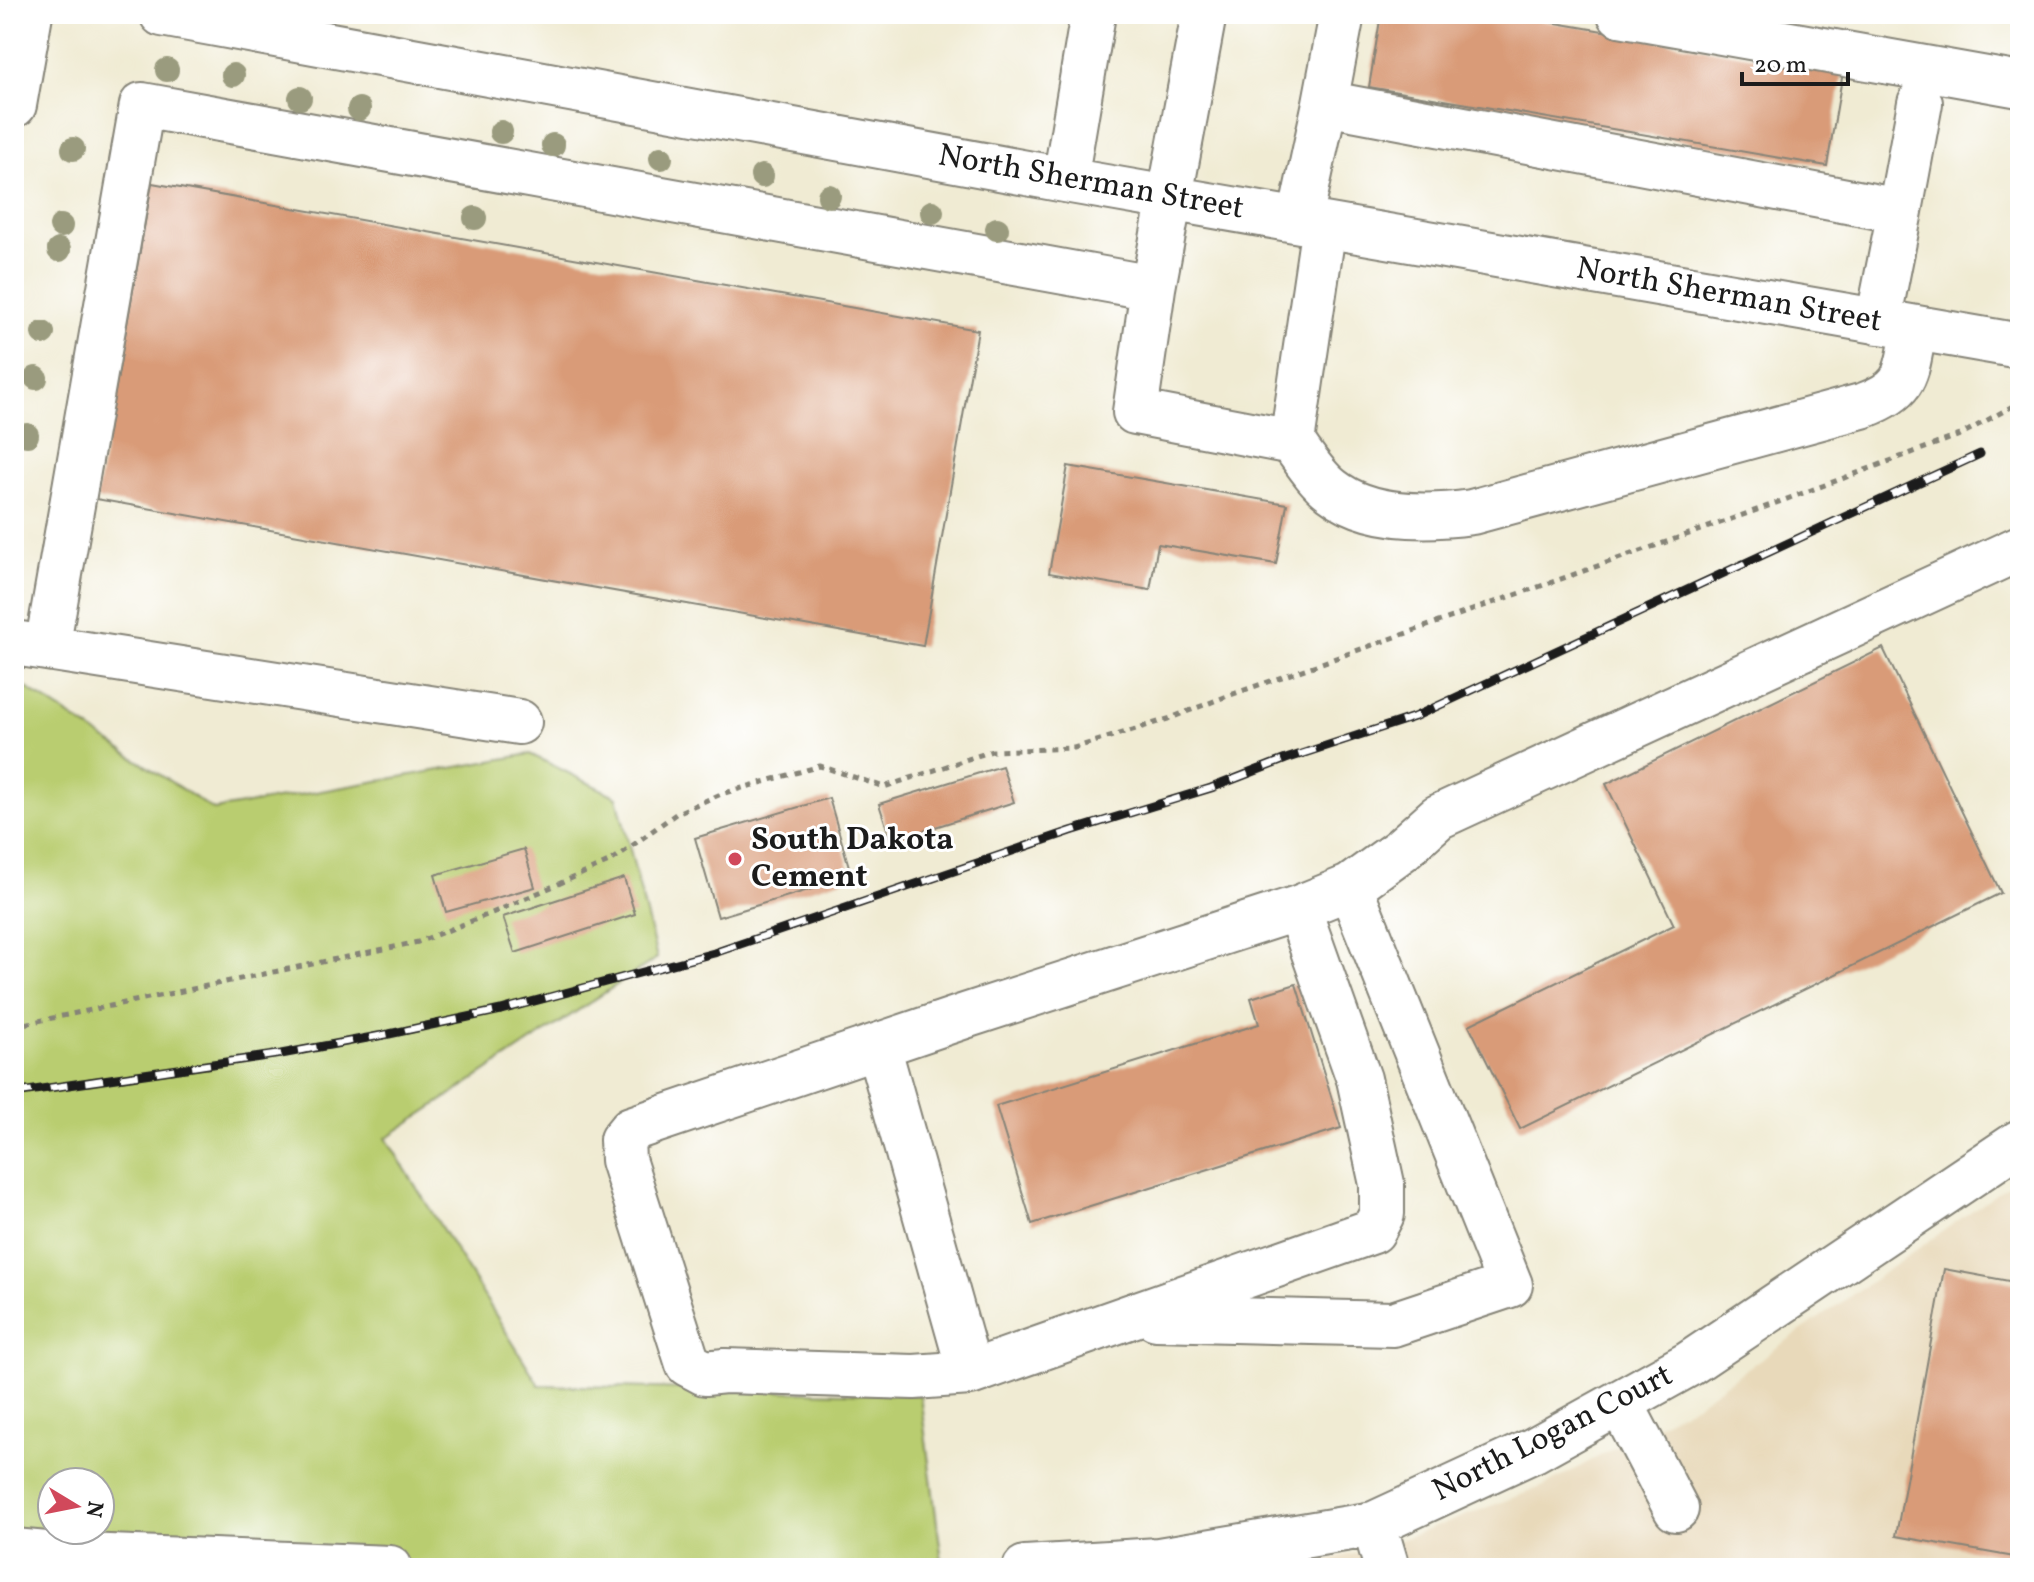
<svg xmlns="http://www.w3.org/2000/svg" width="2034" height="1582" viewBox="0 0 2034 1582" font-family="Vollkorn,serif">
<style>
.built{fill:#e8d9ba}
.green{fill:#b9cd70;stroke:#6a7446;stroke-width:2;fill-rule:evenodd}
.building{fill:#d99b78}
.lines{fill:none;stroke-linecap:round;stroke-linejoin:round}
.minor-casing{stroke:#868478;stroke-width:48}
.path{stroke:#868478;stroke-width:5;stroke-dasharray:6 6;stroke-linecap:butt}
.minor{stroke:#fff;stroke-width:44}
.rail-casing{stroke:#1c1c1c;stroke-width:9}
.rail{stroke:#fff;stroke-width:6;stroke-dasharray:18;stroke-linecap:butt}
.tree{fill:#9a9b7e}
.poi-dot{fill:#d1495b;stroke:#fff;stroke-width:3}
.labels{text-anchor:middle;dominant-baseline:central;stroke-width:6;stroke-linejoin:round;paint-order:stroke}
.street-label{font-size:32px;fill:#1c1c1c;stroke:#fff}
.poi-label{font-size:32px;font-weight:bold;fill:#1c1c1c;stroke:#fff;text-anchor:start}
</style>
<rect width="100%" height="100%" fill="#fff"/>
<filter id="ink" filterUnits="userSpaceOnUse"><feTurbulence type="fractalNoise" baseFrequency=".0125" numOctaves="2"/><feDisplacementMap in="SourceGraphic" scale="16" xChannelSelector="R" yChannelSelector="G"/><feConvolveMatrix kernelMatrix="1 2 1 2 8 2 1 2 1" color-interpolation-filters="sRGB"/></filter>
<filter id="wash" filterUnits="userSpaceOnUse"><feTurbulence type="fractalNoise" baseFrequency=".006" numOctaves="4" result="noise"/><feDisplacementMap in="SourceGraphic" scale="32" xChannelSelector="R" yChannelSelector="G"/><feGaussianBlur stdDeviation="1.8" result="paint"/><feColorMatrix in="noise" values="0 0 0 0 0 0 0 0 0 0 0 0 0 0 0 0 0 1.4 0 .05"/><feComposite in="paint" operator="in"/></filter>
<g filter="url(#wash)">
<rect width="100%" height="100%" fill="#f0ebd3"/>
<!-- built -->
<path class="built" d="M2020 1177V1568H1276L1374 1550 1544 1486 1698 1403Z"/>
<!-- green -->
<path class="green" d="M14 685 25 687 214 810 530 754 617 797 657 958 386 1138 539 1385 920 1395 943 1568H14ZM52 1482H100V1530H52Z"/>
<g id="blocks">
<!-- building -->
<path class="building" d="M1381 14H1503L1843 72 1827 166 1369 87Z
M152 183 978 330 923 646 96 499Z
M1068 466 1287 504 1276 564 1158 544 1150 590 1049 573Z
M1883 648 2001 893 1520 1129 1469 1025 1674 925 1606 784Z
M1002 766 1014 802 891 841 879 804Z
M829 798 852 877 718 917 695 838Z
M524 849 535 887 446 912 435 875Z
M624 878 635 914 515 953 503 917Z
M1296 984 1341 1128 1032 1224 996 1106 1259 1024 1251 998Z
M1944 1269 2020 1283V1558L1896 1536Z"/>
</g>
</g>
<g filter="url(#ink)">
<use href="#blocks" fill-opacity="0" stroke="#868478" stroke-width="2"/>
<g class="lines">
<defs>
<path id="minor" d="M162 14 1065 180 2020 346
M1620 14 2020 85
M1325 103 1342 14
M14 105 30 14
M1065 180 1093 14
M1300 220 1325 103 1900 211 1920 103
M1153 288 1135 412 1292 442 1324 225
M1878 322 1900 211
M1292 442C1304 458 1316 478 1332 490 1369 519 1428 518 1472 512L1865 405C1911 388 1905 371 1915 328
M14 643 47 648 142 105 1153 288 1204 14
M47 648 519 722
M1298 908 1359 1079 1382 1184V1214L1373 1231 970 1373 914 1377 725 1371 705 1373 688 1364 623 1160 622 1140 631 1129 968 1015 1298 908 1350 887 1401 850 1438 817 2020 548
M878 1046 970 1373
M1156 1318 1393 1324 1510 1285 1350 887
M1620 1402 1676 1509
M1374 1524 1387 1568
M14 1551 57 1555 390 1568
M1025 1568 1159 1560 1374 1524 1534 1450 1689 1364 2020 1142"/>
</defs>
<!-- minor casing -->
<use href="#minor" class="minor-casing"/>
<!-- path -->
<path class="path" d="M14 1026 418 942 492 913 611 861 677 813 721 794 820 766 884 787 992 751 1074 748 1168 719 1222 698 1760 509 1960 435 2013 406 2020 400"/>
<!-- minor -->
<use href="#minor" class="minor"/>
<defs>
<path id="rail" d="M14 1093 281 1054 389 1034 501 1010 714 953 1071 831 1211 788 1286 759 1414 717 1980 454"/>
</defs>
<!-- rail casing -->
<use href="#rail" class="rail-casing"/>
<!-- rail -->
<use href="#rail" class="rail"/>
</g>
<!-- trees -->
<g class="tree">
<circle cx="167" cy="70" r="12"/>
<circle cx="233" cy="75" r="12"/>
<circle cx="300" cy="98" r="12"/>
<circle cx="359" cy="109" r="12"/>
<circle cx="501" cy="132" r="12"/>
<circle cx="553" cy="145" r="12"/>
<circle cx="73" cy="149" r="12"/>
<circle cx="661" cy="158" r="12"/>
<circle cx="762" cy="176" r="12"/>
<circle cx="829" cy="196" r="12"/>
<circle cx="932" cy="212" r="12"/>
<circle cx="475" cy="218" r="12"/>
<circle cx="61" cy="226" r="12"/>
<circle cx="997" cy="229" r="12"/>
<circle cx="59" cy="250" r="12"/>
<circle cx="43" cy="333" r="12"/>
<circle cx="36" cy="378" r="12"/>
<circle cx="27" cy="435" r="12"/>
</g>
</g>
<!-- markers -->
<circle class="poi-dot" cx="735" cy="859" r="8"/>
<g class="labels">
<!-- street labels -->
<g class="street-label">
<text transform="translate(1091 183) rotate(10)">North Sherman Street</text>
<text transform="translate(1729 296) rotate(10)">North Sherman Street</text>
<text transform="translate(1553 1434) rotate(-27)">North Logan Court</text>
</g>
<!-- poi labels -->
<g class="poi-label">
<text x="751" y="841">South Dakota<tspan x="751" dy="37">Cement</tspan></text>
</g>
</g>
<!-- margin -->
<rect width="2034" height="1582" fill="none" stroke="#fff" stroke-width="48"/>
<!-- north arrow -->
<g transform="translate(76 1506) rotate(100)"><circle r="38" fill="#ffffff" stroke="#a4a4a4" stroke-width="2"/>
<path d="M0-6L14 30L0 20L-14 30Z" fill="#d1495b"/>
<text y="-12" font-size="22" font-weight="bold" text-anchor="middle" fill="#1c1c1c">N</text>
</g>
<!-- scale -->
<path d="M1742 72v12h106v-12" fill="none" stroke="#1c1c1c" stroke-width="4"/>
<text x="1754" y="72" font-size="24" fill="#1c1c1c" stroke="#ffffff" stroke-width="6" paint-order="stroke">20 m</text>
</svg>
